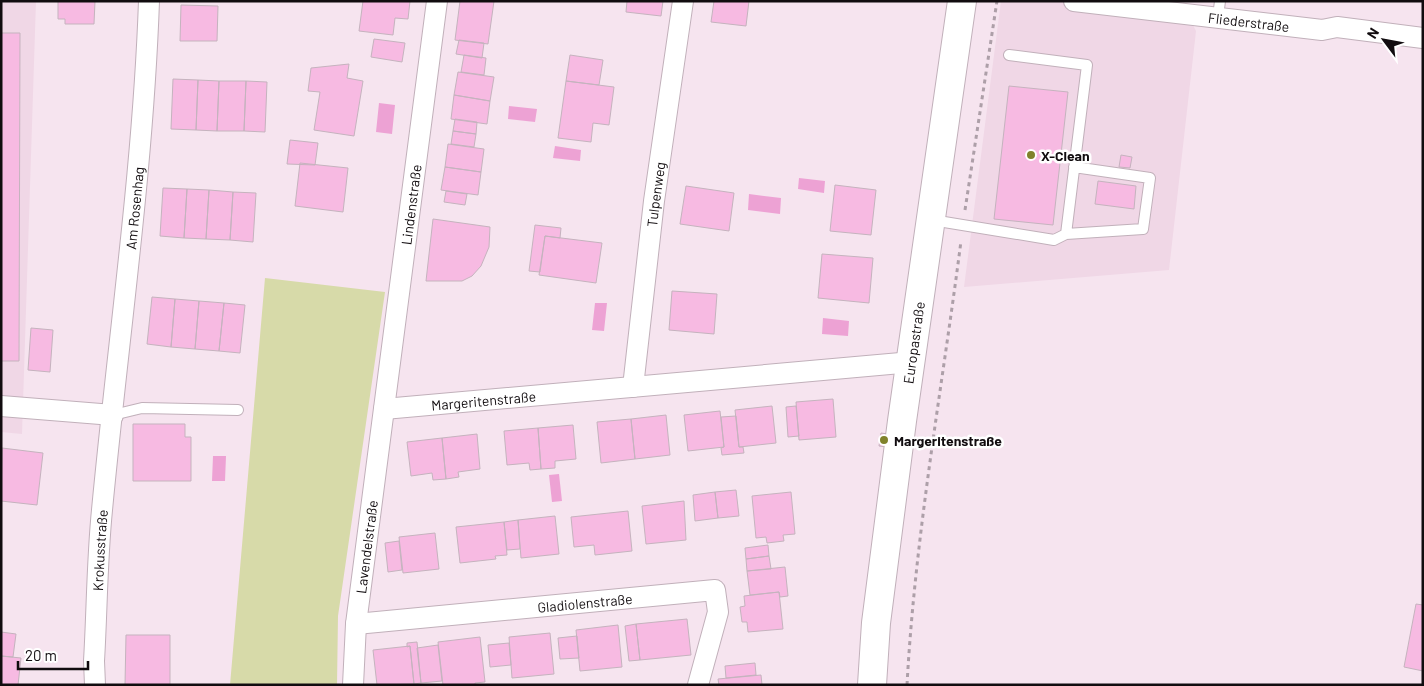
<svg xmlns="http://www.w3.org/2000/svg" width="1424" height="686" viewBox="0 0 1424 686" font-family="Barlow,sans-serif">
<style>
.built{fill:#f0d7e6}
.green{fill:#d7daa9}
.water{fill:#eda2d4}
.building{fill:#f7bae2;stroke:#c5b3be}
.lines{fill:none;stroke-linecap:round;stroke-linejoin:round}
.lane-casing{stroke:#c1b0ba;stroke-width:12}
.street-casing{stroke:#c1b0ba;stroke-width:22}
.secondary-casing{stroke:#c1b0ba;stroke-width:30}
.path{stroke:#ad9fa8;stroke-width:3;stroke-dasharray:4 4;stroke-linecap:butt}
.lane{stroke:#fff;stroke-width:10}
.street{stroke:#fff;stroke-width:20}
.secondary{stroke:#fff;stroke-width:28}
.poi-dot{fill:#80822c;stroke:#fff;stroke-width:2}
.labels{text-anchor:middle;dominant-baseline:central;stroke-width:5;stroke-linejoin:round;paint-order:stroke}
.street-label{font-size:14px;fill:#110c0f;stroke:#fff}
.poi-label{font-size:14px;font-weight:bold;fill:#110c0f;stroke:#fff;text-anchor:start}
</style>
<rect width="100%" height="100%" fill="#f6e4ef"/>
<!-- built -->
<path class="built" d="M1 1H36L22 434 1 432Z
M1001 1H1181L1196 31 1169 270 964 287Z"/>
<!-- green -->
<path class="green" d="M265 278 385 292 338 616 337 685H230Z"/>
<!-- water -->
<path class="water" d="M379 103 395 105 392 134 376 132Z
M509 106 537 109 535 122 508 119Z
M555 146 581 150 580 161 553 158Z
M799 178 825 181 824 193 798 189Z
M749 194 781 198 780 214 748 210Z
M595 303H607L604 331 592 330Z
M823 318 849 321 848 336 822 334Z
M213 456H226L225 481H212Z
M559 474 562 501 552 502 549 475Z"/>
<!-- building -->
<path class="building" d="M58 1H95L94 24H65V19H58Z
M363 1H410L408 19 395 18 393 35 359 31Z
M460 1H494L488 44 455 40Z
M627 1H663L661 16 626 12Z
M714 1H749L746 26 711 22Z
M181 5 218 6 217 41H180Z
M1 33H20L19 361H1Z
M374 39 405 43 402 62 371 57Z
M459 40 484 43 482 58 456 54Z
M464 55 486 58 484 75 461 72Z
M570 55 603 60 599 85 566 81Z
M349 64 347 78 363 81 354 136 314 130 320 92 308 91 311 68Z
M458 72 494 77 490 101 454 95Z
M173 79 198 80 196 130 171 129Z
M198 80 219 81 217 131 196 130Z
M219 81H246L244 131H217Z
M246 81 267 82 265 132 244 131Z
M566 81 614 87 609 125 593 123 591 142 558 138Z
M1009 86 1068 92 1053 225 994 219Z
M454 95 490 101 487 124 451 119Z
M455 119 477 122 476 134 453 131Z
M453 131 476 134 474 147 451 144Z
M290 140 318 143 315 165 287 164Z
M448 144 484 149 481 172 445 167Z
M1121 155 1132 157 1130 168 1119 167Z
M300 163 348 168 343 212 295 206Z
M445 167 481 172 478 195 441 190Z
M1098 181 1136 186 1134 209 1095 204Z
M835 185 876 190 871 235 830 231Z
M686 186 734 193 729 231 680 224Z
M163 188 187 189 184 238 160 236Z
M187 189 209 190 206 239 184 238Z
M209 190 233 192 230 240 206 239Z
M446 191 467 194 465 205 444 202Z
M233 192 256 193 253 242 230 240Z
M433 219 490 227 489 247 481 266 472 276 462 281H426Z
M535 225 561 228 560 238 545 236 540 272 529 271Z
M545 236 602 243 596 283 539 275Z
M822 254 873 258 869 303 818 298Z
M672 291 717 294 714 334 669 330Z
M152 297 175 299 171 347 147 344Z
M175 299 199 301 195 349 171 347Z
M199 301 224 303 219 351 195 349Z
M224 303 245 305 240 353 219 351Z
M31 328 53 330 50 372 28 370Z
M833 399 836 437 799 440 796 402Z
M772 406 776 443 739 447 735 410Z
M796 406 799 436 788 437 786 407Z
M720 411 724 447 688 451 684 415Z
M666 415 670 455 635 459 631 419Z
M736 416 739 447H743L744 453 722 455 721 448 724 447 721 417Z
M631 419 635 459 601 463 597 422Z
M133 424H185V437H191V481H133Z
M573 425 576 459 555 461V468L541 469 538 428Z
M538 428 541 469 530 470 529 463 507 465 504 431Z
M881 433 888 434 887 447 879 446Z
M477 434 480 469 458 472 459 477 446 479 442 438Z
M442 438 446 479 433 480 432 473 411 476 407 442Z
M2 448 43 453 37 505 1 501Z
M736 490 739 516 718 518 715 492Z
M715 492 718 518 695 521 693 495Z
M791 492 795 534 783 535 784 541 767 543 766 537 756 538 752 496Z
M684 501 686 540 646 544 642 506Z
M628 511 632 551 595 555 594 545 574 547 571 517Z
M555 516 559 554 521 558 518 520Z
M518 520 520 549 507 550 504 522Z
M504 522 507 555 495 556 496 559 460 563 456 527Z
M435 533 439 569 403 573 399 537Z
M399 541 402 570 388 572 385 543Z
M768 545 769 556 746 559 745 548Z
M769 556 771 569 747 571 746 559Z
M785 567 788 596 780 597 779 592 750 595 747 571Z
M779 592 783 629 748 632 747 622H742L740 607 745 606 744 596Z
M1416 604 1423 605V671L1404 667Z
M687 619 691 655 640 660 636 624Z
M636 624 640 660 629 661 625 626Z
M618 625 622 667 580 671 576 630Z
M1 632 16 634 13 657 1 656Z
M550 633 554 674 512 678 509 637Z
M126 635H170V685H125Z
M577 636 579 658 560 659 558 638Z
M480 637 485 682 475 683V685H443L438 642Z
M417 642 421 683 414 684 410 646 407 647V643Z
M509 643 511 665 490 667 488 645Z
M438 645 442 681 421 683 417 648Z
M410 646 414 684 377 685 373 650Z
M1 656 21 658 18 685H1Z
M755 663 756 675 726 678 725 666Z
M761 675 762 685H719L718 679Z"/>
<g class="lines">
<defs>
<path id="lane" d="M1218 17 1220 1
M932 220 1054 240 1066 234 1087 65 1009 55
M1066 234 1143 229 1150 178 1074 167
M113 415 142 408 238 410"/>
<g id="street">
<path id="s1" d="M1074 1 1322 30 1337 27 1423 38"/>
<path id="s2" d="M633 387 654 201 683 1"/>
<path d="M1 406 113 415"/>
<path id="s3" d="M384 409 912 362"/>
<path id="s4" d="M356 624 715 590 718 612 698 685"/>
<path id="s5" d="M95 685 94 661C97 611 97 560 102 510 118 340 143 172 149 1"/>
<path id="s6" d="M353 685 356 624 437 1"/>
</g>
<g id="secondary">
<path id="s7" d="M872 685 876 623 902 421 962 1"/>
</g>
</defs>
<!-- lane casing -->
<use href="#lane" class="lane-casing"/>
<!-- street casing -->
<use href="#street" class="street-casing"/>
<!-- secondary casing -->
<use href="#secondary" class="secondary-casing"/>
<!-- path -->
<path class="path" d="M965 210 997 1
M907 685C915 536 942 389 961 241"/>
<!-- lane -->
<use href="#lane" class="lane"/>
<!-- street -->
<use href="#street" class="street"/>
<!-- secondary -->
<use href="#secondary" class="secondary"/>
</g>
<!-- markers -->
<g class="poi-dot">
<circle cx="1031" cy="155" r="5"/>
<circle cx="884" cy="440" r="5"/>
</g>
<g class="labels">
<!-- street labels -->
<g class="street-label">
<text stroke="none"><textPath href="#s1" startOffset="176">Fliederstraße</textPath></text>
<text stroke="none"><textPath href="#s2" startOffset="194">Tulpenweg</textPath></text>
<text stroke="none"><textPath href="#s6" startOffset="484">Lindenstraße</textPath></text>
<text stroke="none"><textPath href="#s5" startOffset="479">Am Rosenhag</textPath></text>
<text stroke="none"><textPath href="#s7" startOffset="345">Europastraße</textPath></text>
<text stroke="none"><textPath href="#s3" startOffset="100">Margeritenstraße</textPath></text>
<text stroke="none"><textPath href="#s6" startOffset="139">Lavendelstraße</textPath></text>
<text stroke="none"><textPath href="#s5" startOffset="135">Krokusstraße</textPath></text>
<text stroke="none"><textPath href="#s4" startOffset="230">Gladiolenstraße</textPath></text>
</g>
<!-- poi labels -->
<g class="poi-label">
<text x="1041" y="155">X-Clean</text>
<text x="894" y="440">Margeritenstraße</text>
</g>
</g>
<!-- border -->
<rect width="1424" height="686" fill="none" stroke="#110c0f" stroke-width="5"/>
<!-- north arrow -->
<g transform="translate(1384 40) rotate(302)" stroke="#ffffff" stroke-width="4" paint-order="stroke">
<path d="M0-4L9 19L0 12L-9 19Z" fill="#110c0f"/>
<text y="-8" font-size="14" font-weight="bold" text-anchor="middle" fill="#110c0f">N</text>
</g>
<!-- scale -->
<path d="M18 661v8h70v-8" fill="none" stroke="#110c0f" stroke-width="2.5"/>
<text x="25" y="661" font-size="15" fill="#110c0f" stroke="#ffffff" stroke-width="4" paint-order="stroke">20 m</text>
</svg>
